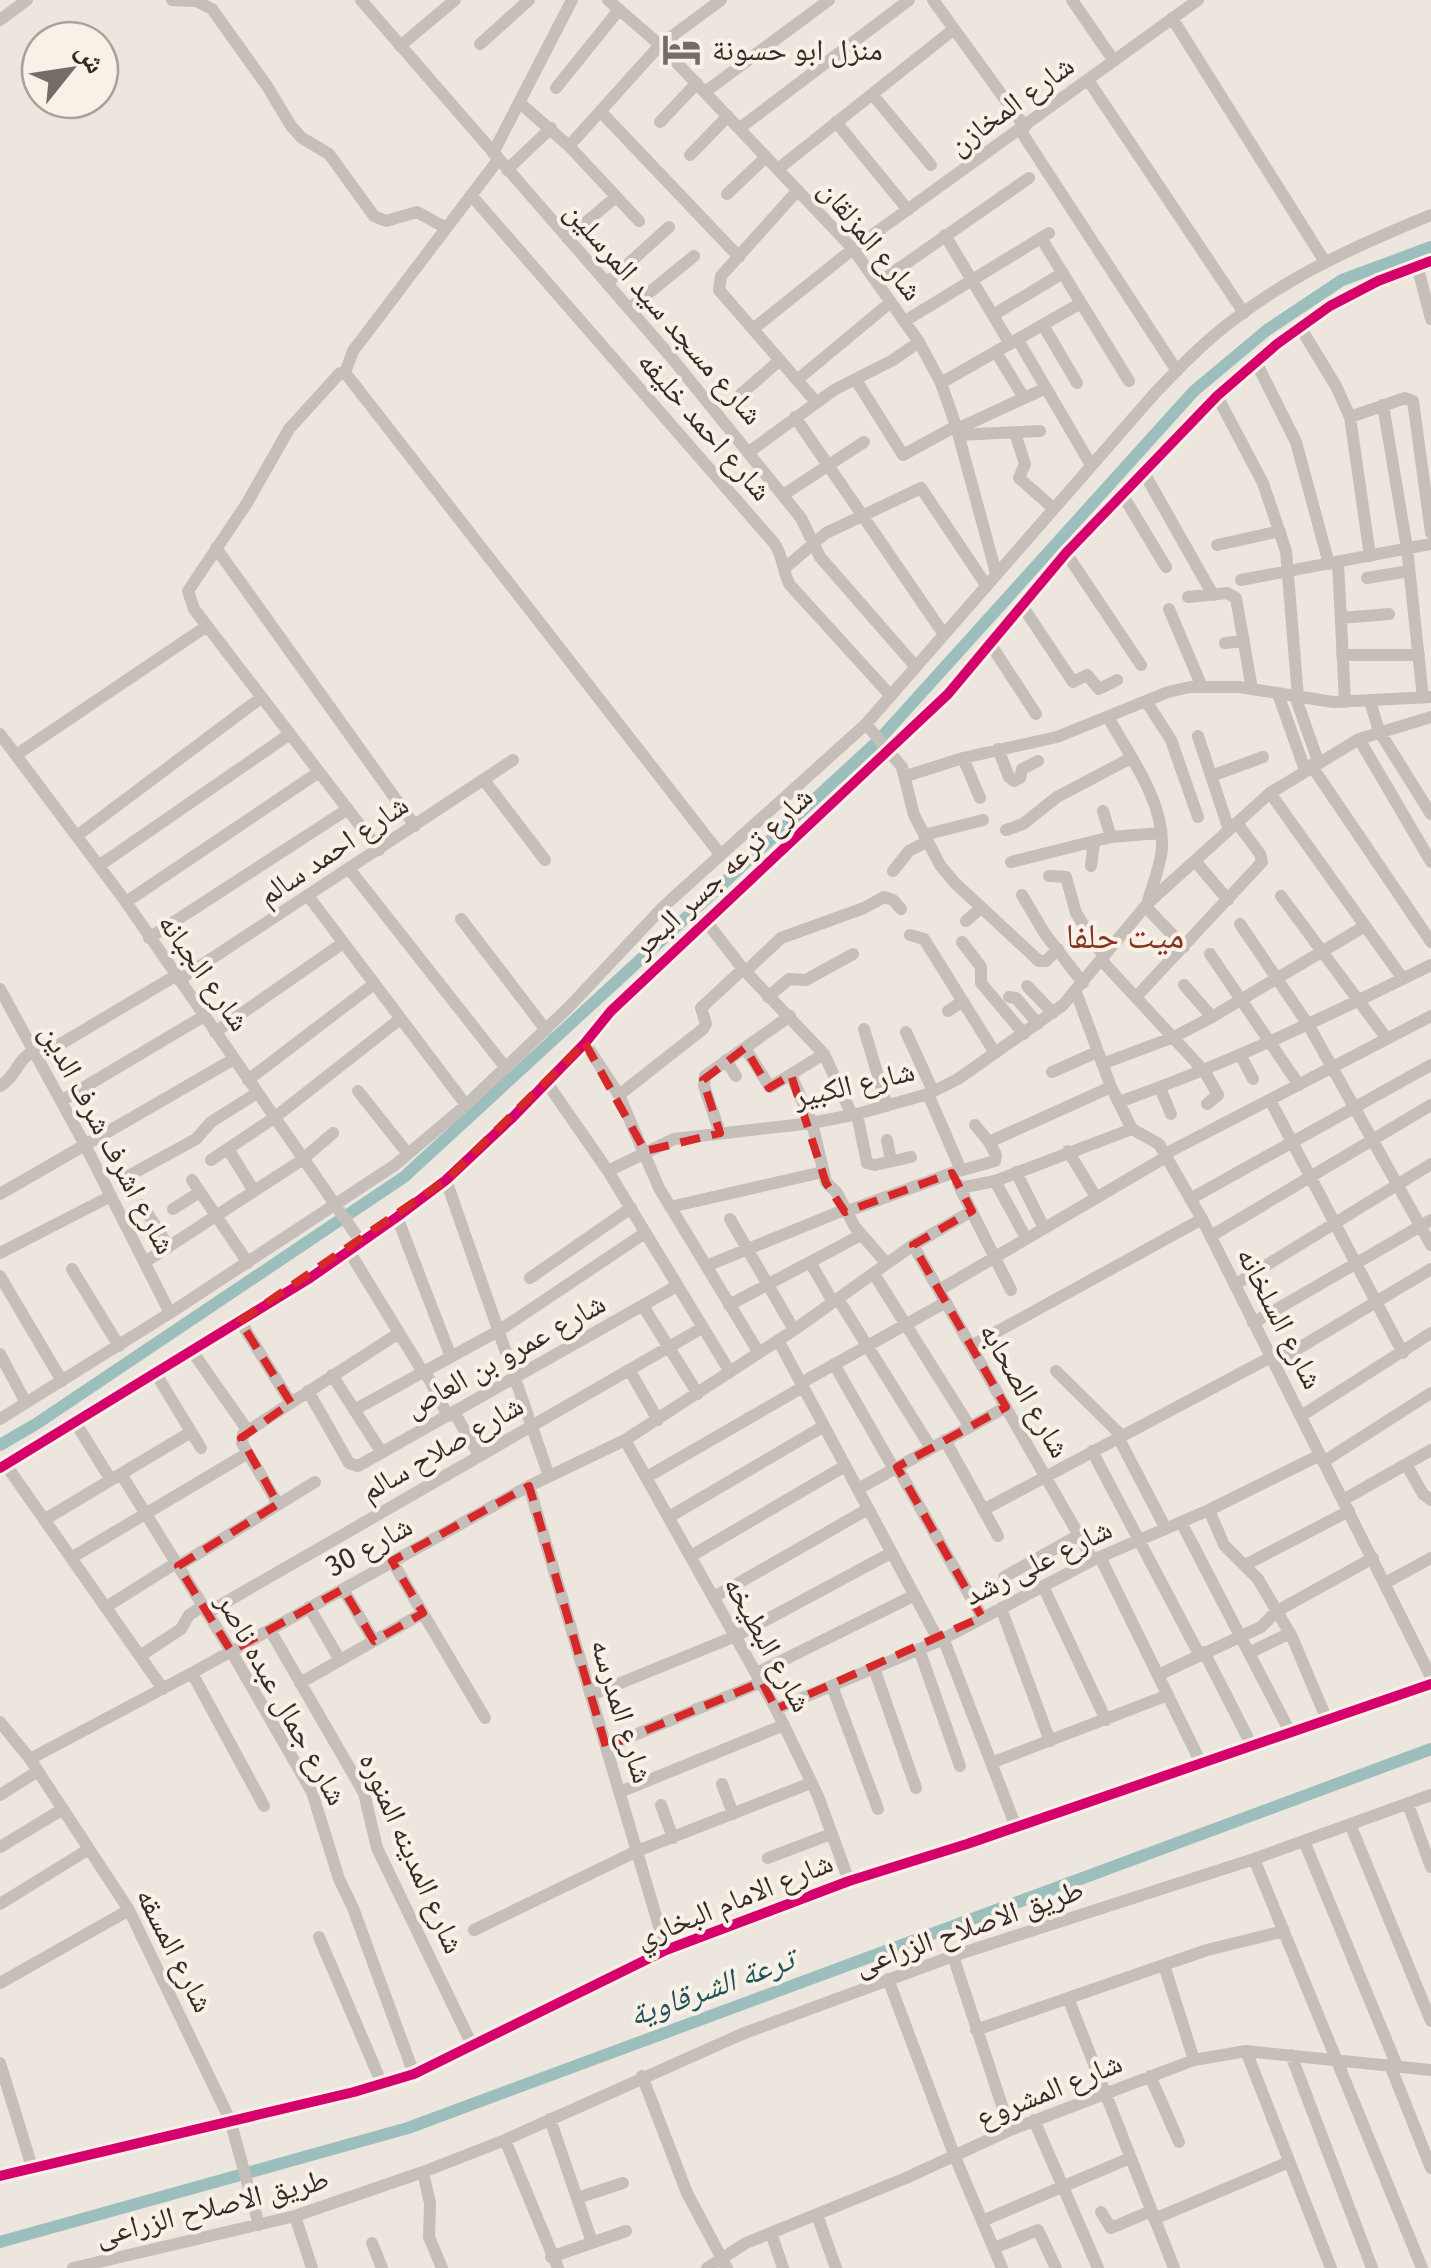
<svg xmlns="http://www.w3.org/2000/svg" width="1431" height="2268" viewBox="0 0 1431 2268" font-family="'Fira Sans Condensed','Noto Naskh Arabic',sans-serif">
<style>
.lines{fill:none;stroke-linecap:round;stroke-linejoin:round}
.canal{stroke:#9cbebd;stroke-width:12}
.minor{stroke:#c5beb9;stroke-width:12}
.cycleway-casing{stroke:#f9f0e7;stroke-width:16}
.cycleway{stroke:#d6006c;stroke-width:10}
.marked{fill:none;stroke:#d62828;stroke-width:8;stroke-dasharray:20 12;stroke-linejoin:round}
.labels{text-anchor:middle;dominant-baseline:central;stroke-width:8;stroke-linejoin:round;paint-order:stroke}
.poi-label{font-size:30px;fill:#352b27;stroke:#f9f0e7;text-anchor:start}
.street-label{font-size:30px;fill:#352b27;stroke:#f9f0e7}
.water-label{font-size:32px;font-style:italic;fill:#1e5456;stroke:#f9f0e7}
.quarter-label{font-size:35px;fill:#833622;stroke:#f9f0e7}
</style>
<rect width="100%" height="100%" fill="#ece6df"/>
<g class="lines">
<!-- canal -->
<path class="canal" d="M0 1445 36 1424 404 1177 878 741 1194 391 1267 330 1342 280 1431 247
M0 2242 408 2128 1431 1749"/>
<!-- minor -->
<path class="minor" d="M172 0 196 1 212 9 267 86 291 126 302 138 329 154 374 216 386 221 417 212 446 228
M361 0 671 357 801 518 820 557 916 667
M608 0 660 45 853 249 919 342 941 383 956 426 996 573
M933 0 1025 127
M1072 0 1114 61
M1172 18 1325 262
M0 20 27 0
M480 44 529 0
M400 46 455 0
M1088 80 1244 313
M556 88 618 11
M705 92 829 0
M872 94 931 165
M521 104 569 146 639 221
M601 112 739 257
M660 122 697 83
M836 122 908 210
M740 128 909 0
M1020 130 1177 371
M569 146 660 45 721 0
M493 153 572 0
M690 155 728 116
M778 169 954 29
M507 170 551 128
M798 190 721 276 719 290 816 402
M727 194 766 157
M471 195 774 543C784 557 782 571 790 585L891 696
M945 235 1010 344
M567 238 616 197
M1041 238 1129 381
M1417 265 1431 319
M607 283 669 227
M878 283 1029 178
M629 309 694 256
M993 315 1063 273
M905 321 1049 233
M1043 325 1077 383
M1300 327 1336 386 1350 417 1370 556
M753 329 853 249 1198 0
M1018 340 1091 465
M996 352 1024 398
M1256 362 1296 442 1329 564
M345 373 353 351 498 160
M797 380 891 302
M856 380 903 455 956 426
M941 383 1081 303
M741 394 780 360
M1217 396 1263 483 1286 551 1298 697
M1383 405 1407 548 1423 698
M795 417 943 633
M1350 417 1405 398 1413 401 1431 533
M957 429 1046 388
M1015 433 1025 464 1019 478 1053 508
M959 435 1040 431
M749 452 834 390 893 360 919 342
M1143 471 1213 595
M1122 494 1166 567
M783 495 864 442
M1217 545 1280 531
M216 548 415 826
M1066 553 1141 665
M1338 562 1345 702
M785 568 826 533 921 488 986 585
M1367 578 1409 571
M1241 580 1431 544
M1188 597 1227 593 1236 598 1252 689
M1023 607 1073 682 1087 675 1099 689 1117 680
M1169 609 1202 687
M1341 618 1389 614
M1225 643 1244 641
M991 645 1036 714
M1342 655H1419
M1278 694 1305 770
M1295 696 1318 761
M1146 701 1171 740 1198 817
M1370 701 1379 731 1431 814
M1108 717C1129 755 1164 801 1162 847 1161 865 1153 883 1148 901
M866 724 902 767 914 815 940 865 955 883 1039 961H1046L1058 949
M0 734 126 902 361 1242
M1198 736 1229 830
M1359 739 1431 862
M998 749 1009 777 1014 781 1020 778 1022 769 1038 761
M16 755 207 626
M963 758 980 798
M1311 765 1431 942
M906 776 963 758 1057 737 1168 692 1190 687H1239L1333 702 1431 697
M1211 776 1263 757
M484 780 545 860
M1270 793 1403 979
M1103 811 1111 837
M1006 830 1023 824 1057 797 1131 758
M78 835 262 697
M924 835 983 820
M379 850 194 609 188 591 247 503 289 429 340 373H345L350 379 720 854
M1195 861 1228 900
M1011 862 1111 837 1160 833
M100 865 290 734
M1091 866 1094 842
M350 870 506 1068
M893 871 909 851 928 841
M1049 876 1066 877 1076 913 1104 957
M1022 895 1045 934 1083 983
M1281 896 1387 1039
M309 897 466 1105
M126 902 319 772
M1145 906 1184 947
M461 919 546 1030
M705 920 743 969 824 1054 852 1115
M966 921 981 908
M1240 924 1309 1026 1431 1245
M910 935 924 939 995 1053
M149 938 348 809
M962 942 981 967V983L1024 1034
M1210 954 1299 1085
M1102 961 1205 1072 1218 1095 1207 1104
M745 972 781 938 864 908 884 897 893 900 901 909
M179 980 513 760
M1184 985 1212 1017
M1027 986 1053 1013
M0 989 86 1147 170 1313
M1076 992 1111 1087 1132 1129 1159 1144 1202 1219 1431 1677
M768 997 789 979 806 980 853 954
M1009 997 1016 998 1038 1024
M1136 997 1262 862 1260 854 1237 823
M948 1011 963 1001
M864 1029 887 1106
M215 1032 343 943
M906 1032 933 1091
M585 1043 619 1095 659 1188 759 1353
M745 1048 770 1087 824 1054
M1241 1056 1253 1079
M37 1058 175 976
M726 1060 736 1076
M1102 1064 1174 1037 1212 1017 1365 926
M1052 1072 1097 1052
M791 1075 812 1123 826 1182 837 1193 855 1227 887 1264
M248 1080 374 984
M547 1083 608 1171 730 1372
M0 1086C17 1076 16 1061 33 1051
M1160 1088 1171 1114
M358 1091 408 1154
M928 1094 961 1170
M619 1095 703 1029 706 1024 701 1008 743 969
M1270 1100 1403 1353
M61 1101 204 1016
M1119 1102C1227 1064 1328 1016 1431 965
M857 1114 867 1163 875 1165 911 1157
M975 1125 989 1142 1111 1087
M720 1133 704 1086 705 1076 790 1016
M887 1140 891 1161
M228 1149 254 1191
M1068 1151 1096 1197
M1165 1154 1431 1016
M211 1160 274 1118 400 1019
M608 1171 674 1139 812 1123 857 1114 928 1094 958 1079 1063 1005 1148 903 1270 793 1359 739 1431 717
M1016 1172 1044 1228
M121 1180 196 1139 211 1122 257 1093
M192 1180 248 1263
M446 1180 549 1476
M995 1181 1026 1238
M958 1184 1011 1290
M960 1188 995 1181 1132 1129
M0 1194 234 1059
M1190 1199 1431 1065
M142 1205 169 1247
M670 1207 823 1172
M173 1209 200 1192
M845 1212 952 1173 995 1161 996 1155 989 1142
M397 1217 451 1357
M730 1219 794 1330
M1211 1236 1431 1105
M913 1245 1093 1560
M349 1251 423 1372
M0 1253 111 1196
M145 1262 302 1160 333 1133
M810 1262 833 1302
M706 1266 844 1210
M72 1269 119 1346
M874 1274 970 1427
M0 1276 62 1381
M530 1278 631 1208
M1236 1284 1431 1164
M939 1290 1166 1157
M838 1299 931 1448
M729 1305 861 1235
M643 1306 698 1394
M240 1321 291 1403
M1253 1323 1431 1220
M778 1340 939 1641
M971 1346 1202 1219
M192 1351 248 1431
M0 1354 26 1403
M1274 1363 1431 1269
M834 1364 894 1469
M425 1371 448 1416
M630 1371 658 1420
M1056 1371 1121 1435
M156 1374 201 1448
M332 1375 382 1453
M801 1383 946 1302
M308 1391 349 1463 358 1466 677 1286
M354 1410 500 1330 645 1233
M454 1412 479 1455
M1301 1416 1431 1333
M0 1419 170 1313 395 1165 466 1105 569 1007 663 907 866 724 1155 393C1178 369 1201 345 1228 324 1288 276 1360 244 1431 215
M75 1422 111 1480
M1118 1437 1166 1529
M625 1440 776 1709 818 1796 849 1881
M945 1440 998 1536
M1092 1451 1199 1654
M1323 1462 1431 1393
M1406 1464 1423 1494 1431 1500
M6 1465 163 1689
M897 1467 982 1617
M0 1468 310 1278 397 1217 446 1180 513 1117 585 1043 611 1011 948 694 1066 553 1217 396 1277 344 1330 306 1378 281 1431 261
M121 1474 231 1651 312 1792 339 1879 353 1908 414 2074
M647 1477 803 1387
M529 1486 666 1950
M858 1489 1006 1407
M1343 1500 1431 1450
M278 1504 242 1443 243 1434 399 1333
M983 1510 1271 1357
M1209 1510 1224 1545 1258 1579 1292 1637 1327 1720
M669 1517 824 1426
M44 1520 191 1432
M1181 1522 1290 1732
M691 1556 845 1466
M1100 1557 1201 1763
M71 1558 248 1453
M392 1561 485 1718
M1245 1565 1349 1511
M178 1566 315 1482
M1004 1577 1079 1535
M1385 1583 1431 1558
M1043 1586 1106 1720
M343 1589 374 1641
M714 1597 868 1509
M106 1607 176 1563
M309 1607 340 1660
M1001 1608 1050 1741
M207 1613 702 1328
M270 1630 364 1793 377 1848 473 2047
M943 1638 1016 1827
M919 1649 960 1766
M1204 1652 1252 1746
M1249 1653 1290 1633
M140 1656 181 1629 189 1615 203 1606
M874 1668 916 1788
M192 1673 264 1806
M757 1673 913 1596
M1158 1675 1261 1627 1277 1611 1373 1558
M300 1683 423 1613
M832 1686 878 1809
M591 1695 736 1636 891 1553
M776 1709 939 1641 1093 1560 1209 1510 1320 1455
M0 1722 30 1759 129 1910 230 2120 259 2225
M606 1747 762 1682
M30 1759 192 1673 529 1486 625 1440 794 1330 913 1245 972 1211
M991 1763 1168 1695
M722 1784 733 1814
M620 1792 784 1725
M0 1795 38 1771
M1408 1804 1431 1867
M661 1805 673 1838
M1350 1824 1431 2021
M1304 1841 1397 2066
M0 1847 63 1809
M768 1858 831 1834
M1254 1859 1422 2268
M0 1904 89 1849
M474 1930 637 1851 811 1783
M319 1937 382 2084
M953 1956 1010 2130
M1164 1965 1194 2060
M888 1979 955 2157 1002 2268
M0 1983 129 1910
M1068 1998 1174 2268
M976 2030 1207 1950 1284 1931
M1246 2051 1331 2268
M1291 2055 1372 2268
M0 2063 32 2167
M1390 2065 1431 2168
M642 2076 687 2193 727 2268
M1150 2076 1179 2142
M550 2119 592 2242
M1034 2120 1098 2268
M505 2140 558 2268
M423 2172 430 2203 429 2237 442 2268
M0 2176 354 2092 414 2074 666 1950 849 1881 967 1844 1431 1684
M577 2198 623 2183
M1101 2212 1111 2228 1151 2211
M817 2215 836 2268
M295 2216 312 2268
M1154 2219 1289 2162
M982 2221 1130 2158
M771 2233 783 2268
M372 2243 382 2268
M994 2248 1038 2230 1056 2268
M551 2257 626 2231
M73 2268 295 2216 423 2172 505 2140 742 2034 953 1956 1254 1859 1431 1795
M707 2268 746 2243 906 2178 1010 2130 1194 2060 1246 2051 1431 2070"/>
<defs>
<path id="cycleway" d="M0 1468 310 1278 397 1217 446 1180 513 1117 585 1043 611 1011 948 694 1066 553 1217 396 1277 344 1330 306 1378 281 1431 261
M0 2176 354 2092 414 2074 666 1950 849 1881 967 1844 1431 1684"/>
</defs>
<!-- cycleway casing -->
<use href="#cycleway" class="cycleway-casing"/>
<!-- cycleway -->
<use href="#cycleway" class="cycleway"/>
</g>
<!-- marked area -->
<path class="marked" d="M585 1043 645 1151 720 1133 703 1080 745 1048 769 1088 791 1075 826 1183 845 1212 952 1173 972 1211 913 1245 1006 1407 897 1467 982 1617 776 1709 762 1682 606 1747 529 1486 392 1561 423 1613 374 1641 343 1589 231 1651 178 1566 278 1504 241 1438 291 1403 240 1321 446 1180Z"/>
<!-- icons -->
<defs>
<symbol id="hotel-bare" viewBox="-9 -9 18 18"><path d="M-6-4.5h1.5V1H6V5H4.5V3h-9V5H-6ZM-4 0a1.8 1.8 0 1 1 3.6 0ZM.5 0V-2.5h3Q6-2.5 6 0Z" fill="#756c67" stroke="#f9f0e7" stroke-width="2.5" paint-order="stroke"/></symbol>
</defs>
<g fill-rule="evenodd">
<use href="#hotel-bare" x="654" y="22" width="55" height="55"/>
</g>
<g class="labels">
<!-- poi labels -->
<g class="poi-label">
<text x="712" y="50">منزل ابو حسونة</text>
</g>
<!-- street labels -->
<g class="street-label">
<text transform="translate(1011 105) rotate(-36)">شارع المخازن</text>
<text transform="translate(871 240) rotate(51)">شارع المزلقان</text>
<text transform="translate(664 313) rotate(49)">شارع مسجد سيد المرسلين</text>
<text transform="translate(705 426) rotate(49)">شارع احمد خليفه</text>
<text transform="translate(333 850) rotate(-34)">شارع احمد سالم</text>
<text transform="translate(722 872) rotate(-43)">شارع ترعه جسر البحر</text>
<text transform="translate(204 972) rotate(55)">شارع الجبانه</text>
<text transform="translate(854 1084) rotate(-13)">شارع الكبير</text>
<text transform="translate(108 1139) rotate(62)">شارع اشرف شرف الدين</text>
<text transform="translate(1280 1318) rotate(63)">شارع السلخانه</text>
<text transform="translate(505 1355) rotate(-29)">شارع عمرو بن العاص</text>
<text transform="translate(1025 1390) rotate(60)">شارع الصحابه</text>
<text transform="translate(442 1448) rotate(-30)">شارع صلاح سالم</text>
<text transform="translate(369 1546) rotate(-29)">شارع 30</text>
<text transform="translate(1038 1562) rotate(-26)">شارع على رشد</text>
<text transform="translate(768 1644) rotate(61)">شارع البطيخه</text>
<text transform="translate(282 1699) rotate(61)">شارع جمال عبده ناصر</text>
<text transform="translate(622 1711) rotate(73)">شارع المدرسه</text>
<text transform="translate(412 1853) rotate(66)">شارع المدينه المنوره</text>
<text transform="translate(734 1900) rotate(-22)">شارع الامام البخاري</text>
<text transform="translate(969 1927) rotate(-19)">طريق الاصلاح الزراعى</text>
<text transform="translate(175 1950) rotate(63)">شارع المسقه</text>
<text transform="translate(1049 2090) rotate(-22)">شارع المشروع</text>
<text transform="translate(212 2207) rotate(-14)">طريق الاصلاح الزراعى</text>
</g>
<!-- water labels -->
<g class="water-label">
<text transform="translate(711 1987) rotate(-20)">ترعة الشرقاوية</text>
</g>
<!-- quarter labels -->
<g class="quarter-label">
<text x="1125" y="936">ميت حلفا</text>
</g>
</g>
<!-- north arrow -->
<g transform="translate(70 70) rotate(60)"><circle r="48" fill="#f9f0e7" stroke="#aba19a" stroke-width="2.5"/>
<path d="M0-8L18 38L0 25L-18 38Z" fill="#756c67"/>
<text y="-15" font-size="28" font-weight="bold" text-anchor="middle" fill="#352b27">ش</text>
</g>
</svg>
